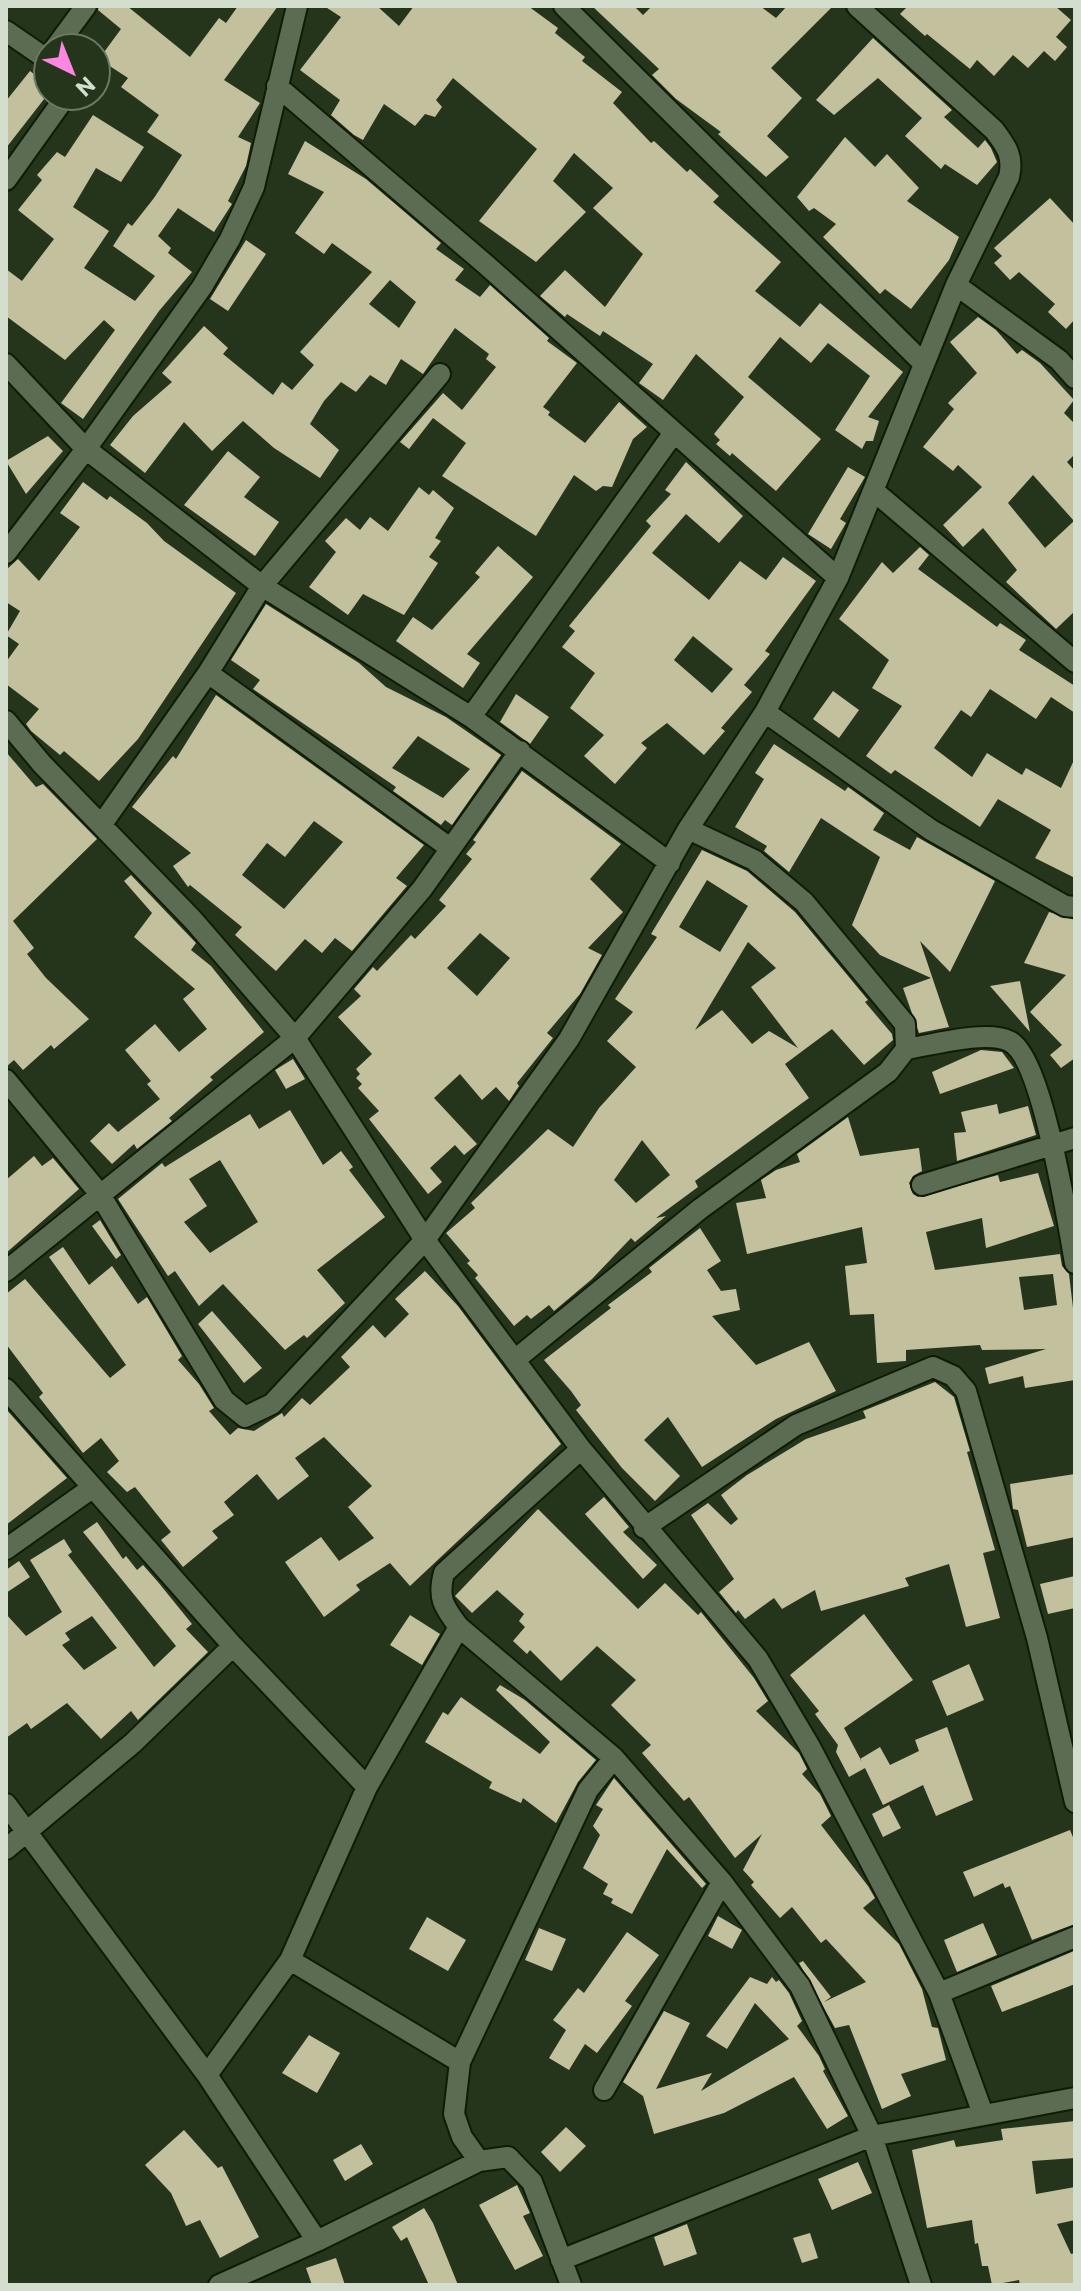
<svg xmlns="http://www.w3.org/2000/svg" width="1081" height="2291" viewBox="0 0 1081 2291" font-family="Commissioner,sans-serif">
<style>
.building{fill:#c3c09e;fill-rule:evenodd}
.lines{fill:none;stroke-linecap:round;stroke-linejoin:round}
.street-casing{stroke:#0e1c05;stroke-width:24}
.street{stroke:#5b6c52;stroke-width:20}
</style>
<rect width="100%" height="100%" fill="#25351c"/>
<!-- building -->
<path class="building" d="M99 6H127L190 57 219 18 226 23 238 6H278L224 80 260 103 238 137 251 143 246 166 228 201 232 204 230 207 214 232 178 208 158 236 171 248 168 253 192 272 159 311 83 419 61 403 115 330 104 320 65 360 6 316V269L22 281 54 239 18 210 42 180 37 175 57 152 65 157 93 115 144 147 121 182 96 168 73 207 109 231 84 268 135 301 155 276 113 246 128 223 132 226 154 198 182 155 147 132 159 115 121 87 128 78 99 59 121 29 98 10Z
M324 6H377L399 26 414 6H528L558 28 555 33 585 57 582 61 622 92 613 103 651 143 654 141 687 172 690 169 719 196 713 202 781 262 755 291 800 327 820 303 903 372 868 417 879 421 873 441H866L862 449 835 430 870 376 828 343 811 363 780 337 748 377 821 439 776 491 732 453 730 456 716 444 720 440 714 434 744 397 696 354 663 400 639 383 653 364 603 331 600 336 567 314 565 317 540 296 565 270 605 307 643 254 593 208 613 188 574 153 553 181 586 212 536 262 479 221 537 149 453 78 436 100 442 107 435 117 425 114 415 126 384 104 363 140 354 135 331 115 340 100 300 70 341 17Z
M592 6H634L643 15 652 6H760L776 18 787 6H833L771 68 802 98 767 136 789 157 766 177 718 134 721 132 676 99 652 75 659 69Z
M908 6H1055L1071 20 1056 37 1067 47 1055 61 1044 51 1028 68 1013 55 994 76 977 60 970 69 927 34 925 36 900 14Z
M873 38 952 110 944 117 978 148 985 140 991 148 997 162 977 185 945 164 941 169 905 136 922 118 878 78 834 115 816 100Z
M30 71 48 85V94L6 148V101Z
M845 137 875 167 887 154 919 188 907 201 959 237 949 260 911 309 885 289 880 294 823 237 836 224 814 208 809 211 797 197Z
M305 141 366 179 441 243 436 249 464 269 455 280 480 297 490 285 549 338 547 341 577 363 543 407 550 412 548 415 585 443 619 402 647 427 633 439 612 487 603 486 596 491 574 475 536 536 442 476 466 443 433 418 409 449 400 442 443 393 462 410 496 367 486 359 489 354 455 328 423 374 401 359 386 385 370 375 356 392 341 382 324 401 310 424 339 450 320 478 274 448 243 421 212 451 184 422 145 473 110 445 133 416 172 382 162 373 204 326 228 348 223 354 273 395 282 382 292 390 314 365 300 352 372 272 332 243 324 254 295 233 324 192 288 174ZM390 280 416 302 399 328 369 304Z
M1050 198 1075 225V319L1066 329 1048 312 1055 304 1019 272 1010 280 994 263 1002 256 994 248Z
M246 240 266 254 228 311 210 299Z
M978 317 996 330 1017 354 1022 350 1040 363 1074 400 1064 413 1075 424V454L1067 462 1075 471V611L1056 629 1006 582 1017 570 983 528 963 547 943 525 982 487 958 465 953 471 923 447 954 409 948 403 977 373 950 342ZM1033 475 1074 521 1045 548 1008 503Z
M48 436 63 451 26 494 6 461Z
M228 451 260 477 244 497 279 522 255 556 184 505Z
M686 462 743 516 719 543 686 514 652 553 709 600 740 561 766 580 783 557 816 581 765 651 770 654 744 685 752 692 721 728 725 731 704 755 667 723 641 743 647 748 615 784 584 756 604 735 570 708 595 673 562 647 575 631 569 626 651 526 646 521 671 494 665 490ZM693 636 733 669 712 693 674 660Z
M848 467 865 477 840 519 846 523 831 549 808 534Z
M83 482 107 500 110 496 147 523 164 541 236 593 138 739 99 781 64 751 60 755 31 731 26 724 39 709 6 684V662L19 644 6 635 20 611 6 602V570L18 559 39 581 80 527 60 513Z
M419 487 429 495 433 490 454 508 435 538 441 541 429 557 438 563 404 615 363 594 348 615 309 587 336 552 325 541 346 518 360 530 370 517 388 531Z
M498 546 533 577 467 654 480 663 463 688 396 641 413 617 432 630 480 577 475 573Z
M920 547 929 555 918 569 997 627 1000 623 1026 640 1019 650 1075 686V713L1051 697 1036 719 990 689 971 717 961 710 934 748 972 777 987 753 1022 775 1026 768 1061 788 1075 758V878L1035 858 1051 830 998 799 980 827 895 770 891 774 866 756 902 706 872 688 889 660 839 619 882 562 893 573Z
M266 604 359 663 386 687 446 717 501 755 452 825 445 820 441 825 393 791 396 787 253 689 260 680 231 660ZM418 736 470 769 443 798 392 768Z
M833 691 859 710 839 738 813 719Z
M516 694 549 717 530 744 500 722Z
M216 695 424 845 396 878 407 886 352 951 335 938 322 953 305 939 276 971 235 935 242 927 190 885 188 887 173 866 191 853 132 807 173 756 176 759ZM314 821 343 842 284 909 242 875 267 843 285 857Z
M774 744 845 791 848 787 884 813 873 830 910 850 917 837 995 881 950 972 920 941 949 1027 919 1033 903 988 931 978 880 955 852 925 880 857 821 818 789 872 764 851 767 846 735 827 764 779 755 773Z
M6 752 36 787 43 784 97 839 13 921 34 948 27 954 46 978 89 1019 54 1049 51 1045 23 1070 14 1060 6 1067Z
M522 771 621 844 590 879 623 912 588 948 602 955 580 994 547 1033 553 1038 517 1083 519 1086 509 1101 496 1087 482 1100 460 1074 434 1098 477 1144 464 1155 455 1145 430 1168 442 1182 428 1194 369 1119 379 1111 358 1088 362 1084 356 1078 360 1074 356 1069 372 1054 338 1017 361 996 354 989 373 967 377 971 411 935 415 939 446 906 439 900 472 859 466 854 476 842 473 840ZM480 933 510 958 477 996 447 968Z
M702 850 747 871 795 912 868 1000 865 1002 892 1034 893 1040 864 1065 832 1029 785 1064 809 1098 695 1181 698 1187 656 1218 666 1216 635 1242 631 1238 592 1279 554 1311 549 1305 531 1319 527 1315 514 1326 475 1278 478 1275 467 1263 470 1261 446 1233 475 1208 471 1203 548 1129 573 1147 599 1108 636 1067 607 1041 633 1012 615 999 657 937 651 934ZM707 880 748 906 720 952 679 927ZM748 942 776 968 751 987 798 1048 769 1031 752 1044 722 1010 695 1030ZM642 1140 670 1175 636 1203 614 1180Z
M131 875 196 943 191 950 211 966 264 1032 210 1077 213 1080 169 1118 172 1121 137 1149 134 1144 112 1164 90 1141 109 1123 118 1132 160 1099 147 1084 151 1081 125 1050 155 1024 179 1052 207 1029 183 999 195 989 134 937 152 913 124 881Z
M1049 912 1075 920V1058L1061 1068 1050 1055 1062 1045 1030 1012 1066 975 1024 963Z
M1020 981 1030 1032 990 986Z
M981 1050 1002 1052 1014 1068 940 1094 932 1072Z
M293 1059 305 1079 286 1089 275 1070Z
M997 1104 999 1114 1028 1106 1036 1135 957 1161 954 1133 966 1132 961 1112Z
M290 1110 323 1165 341 1151 353 1167 349 1170 385 1217 317 1270 345 1303 307 1338 304 1335 285 1350 223 1284 199 1306 175 1271 168 1276 118 1199 162 1163 165 1167 250 1114 259 1129ZM220 1160 258 1222 210 1253 184 1222 207 1206 189 1179Z
M848 1117 860 1156 919 1148 922 1171 913 1176 909 1183 913 1194 918 1197 998 1175 1000 1182 1038 1173 1054 1226 986 1248 982 1218 926 1232 935 1270 1060 1254 1062 1266 1069 1274 1075 1325V1380L1025 1388 1023 1376 989 1384 985 1368 1046 1349 982 1350 980 1345 906 1350V1361L877 1363 874 1314 850 1315 845 1266 867 1263 862 1227 747 1254 736 1203 766 1198 761 1180 776 1170 800 1162 797 1154ZM1053 1274 1057 1305 1024 1310 1019 1277Z
M34 1156 42 1166 53 1158 79 1189 6 1253V1180Z
M100 1220 121 1255 116 1259 92 1226Z
M700 1228 721 1261 707 1270 721 1291 736 1289 740 1310 712 1316 756 1365 809 1342 836 1391 776 1419 702 1467 668 1417 644 1440 680 1476 655 1501 622 1468 576 1410 581 1405 571 1391 544 1360 611 1308 608 1305 652 1272 649 1268Z
M63 1247 89 1285 112 1266 138 1304 147 1297 182 1356 178 1360 199 1384 214 1408 209 1411 230 1435 238 1428 254 1431 282 1413 284 1417 302 1398 310 1405 350 1367 341 1357 373 1325 385 1338 409 1314 395 1299 425 1271 458 1306 561 1444 410 1586 390 1563 356 1585 360 1590 324 1617 285 1562 321 1537 339 1561 374 1538 348 1507 372 1486 324 1437 295 1458 309 1476 278 1500 257 1474 224 1502 234 1515 212 1531 218 1538 183 1567 161 1540 171 1532 135 1487 127 1492 107 1472 119 1461 101 1438 83 1453 39 1397 43 1393 6 1344V1294L25 1279 110 1378 126 1365 49 1257Z
M212 1311 262 1368 244 1383 198 1324Z
M935 1382 954 1397 970 1451 967 1452 995 1550 983 1553 1000 1618 966 1627 949 1564 905 1578 909 1586 821 1611 815 1590 782 1609 774 1598 745 1619 738 1610 736 1613 719 1592 734 1579 691 1515 708 1503 731 1525 738 1519 721 1495 747 1475 806 1439 866 1418 863 1411Z
M6 1409 67 1478 6 1525Z
M1075 1474V1537L1027 1547 1018 1510 1013 1509 1010 1484Z
M604 1497 629 1527 623 1532 657 1565 643 1579 585 1514Z
M538 1509 638 1609 665 1583 698 1615 701 1612 754 1678 768 1701 756 1711 799 1753 807 1769 802 1774 820 1794 831 1816 821 1825 868 1886 875 1898 863 1908 899 1944 922 1989 932 2027 938 2028 946 2060 901 2074 911 2096 882 2109 849 2025 835 2028 799 1963 803 1961 831 1997 824 2002 866 1982 826 1939 821 1943 792 1907 780 1918 751 1885 754 1882 743 1870 762 1834 735 1858 689 1797 684 1801 642 1753 651 1745 611 1705 636 1680 597 1646 561 1681 530 1650 527 1654 513 1641 525 1627 519 1621 524 1614 497 1590 472 1613 455 1596Z
M97 1522 123 1559 126 1556 137 1570 143 1565 158 1582 192 1624 186 1629 208 1652 138 1720 131 1711 101 1739 67 1703 31 1729 27 1723 6 1738V1614L26 1636 62 1612 30 1560 64 1539 72 1552 68 1555 154 1667 176 1646 83 1532ZM92 1616 117 1648 84 1670 62 1645 70 1640 65 1633Z
M19 1561 30 1577 6 1593V1570Z
M1075 1576V1608L1048 1614 1040 1584Z
M864 1614 913 1680 844 1728 862 1762 860 1759 880 1747 890 1765 919 1751 915 1740 947 1727 973 1800 936 1816 923 1785 883 1805 865 1768 849 1777 836 1752 838 1745 815 1714 819 1711 790 1675Z
M410 1615 440 1634 422 1665 390 1645Z
M969 1664 984 1700 947 1716 932 1681Z
M500 1685 525 1700 596 1760 578 1782 556 1823 523 1798 521 1803 489 1788 492 1782 425 1742 443 1712 448 1715 461 1697 540 1754 550 1742 496 1690Z
M614 1778 706 1884 702 1888 667 1849 632 1914 611 1903 613 1899 603 1894 608 1884 583 1868 600 1835 593 1826 603 1809 596 1805Z
M889 1805 901 1828 883 1837 872 1814Z
M1070 1830 1075 1842V1924L1032 1940 1010 1886 1005 1888 1003 1883 974 1897 963 1872Z
M718 1916 742 1930 732 1949 708 1936Z
M427 1917 466 1940 448 1971 409 1949Z
M983 1923 997 1955 957 1972 944 1940Z
M539 1928 566 1939 552 1971 525 1960Z
M627 1932 659 1955 625 2001 632 2006 597 2053 585 2044 569 2070 549 2058 566 2030 553 2020 578 1988 584 1993Z
M1074 1951 1075 1984 1002 2012 991 1986Z
M750 1977 767 1984 772 1977 776 1982 779 1980 789 1993 802 2021 797 2026 819 2056 825 2069 823 2071 848 2116 827 2129 794 2077 724 2113 654 2134 643 2096 623 2082 664 2011 690 2023 656 2089 712 2073 701 2091 789 2039 755 2003 727 2049 706 2036Z
M309 2035 340 2053 317 2093 282 2073Z
M1075 2121V2158L1032 2161 1036 2194 1075 2187V2220L1057 2224 1071 2254 1075 2253V2285H1020L1019 2280 992 2285 988 2266H982L978 2243 975 2244 972 2220 927 2228 912 2150 954 2140 956 2147 1003 2140 1001 2129Z
M566 2127 586 2146 560 2172 541 2152Z
M184 2130 218 2168 222 2166 259 2237 220 2258 200 2220 186 2226 171 2193 145 2165Z
M361 2144 373 2164 345 2181 333 2160Z
M858 2162 872 2193 832 2210 818 2179Z
M517 2185 530 2213 523 2216 543 2256 515 2270 479 2205Z
M424 2208 433 2223 458 2285H429L407 2237 401 2241 392 2227Z
M687 2224 697 2254 664 2266 654 2237Z
M810 2233 818 2258 802 2263 793 2238Z
M336 2258 345 2285H312L306 2268Z"/>
<g class="lines">
<defs>
<path id="street" d="M564 6 923 363
M6 31 48 60
M55 48 86 6
M277 86 484 263 838 578
M6 180 66 96
M956 285 1059 360 1075 378
M6 364 86 449 262 586 471 717 670 863
M874 491 1075 662
M6 553 86 449 202 287 230 239 254 187 297 6
M208 673 450 848
M765 712 931 830 1065 906 1075 907
M471 717 673 434
M6 721 42 764 193 920 295 1038 425 1240 581 1449 758 1659 809 1745 939 1993 983 2114
M102 824 208 673 262 586 440 374
M906 1049C932 1045 986 1030 1009 1041 1042 1056 1068 1223 1075 1263
M6 1080 99 1193 224 1400 245 1417 272 1404 425 1240 569 1039 688 829 765 712 838 578 956 285 1009 177C1014 156 1006 146 994 130L857 6
M922 1185 1075 1138
M6 1271 295 1038 422 889 520 751
M516 1359 700 1209 888 1072 906 1049 905 1024 804 902 754 860 688 829
M6 1389 233 1646 367 1787
M581 1449 444 1573C437 1598 444 1607 459 1627L614 1758 722 1882 800 1986 872 2136 921 2285
M644 1528 796 1425 933 1367 953 1376 966 1391 1037 1638 1075 1802
M6 1549 92 1488
M6 1804 207 2075 317 2241
M6 1849 133 1743 233 1646
M290 1960 460 2062
M939 1993 1075 1937
M207 2075 290 1960 367 1787 459 1627
M604 2090 722 1882
M479 2161 462 2137 454 2114 460 2062 588 1790 614 1758
M561 2260 872 2136 1075 2098
M219 2285 317 2241 479 2161 508 2157 532 2182 571 2285"/>
</defs>
<!-- street casing -->
<use href="#street" class="street-casing"/>
<!-- street -->
<use href="#street" class="street"/>
</g>
<!-- border -->
<rect width="1081" height="2291" fill="none" stroke="#d4decf" stroke-width="16"/>
<!-- north arrow -->
<g transform="translate(72 72) rotate(137)"><circle r="38" fill="#25351c" stroke="#6b7964" stroke-width="2"/>
<path d="M0-6L14 30L0 20L-14 30Z" fill="#fd86e1"/>
<text y="-12" font-size="22" font-weight="bold" text-anchor="middle" fill="#d4decf">N</text>
</g>
</svg>
